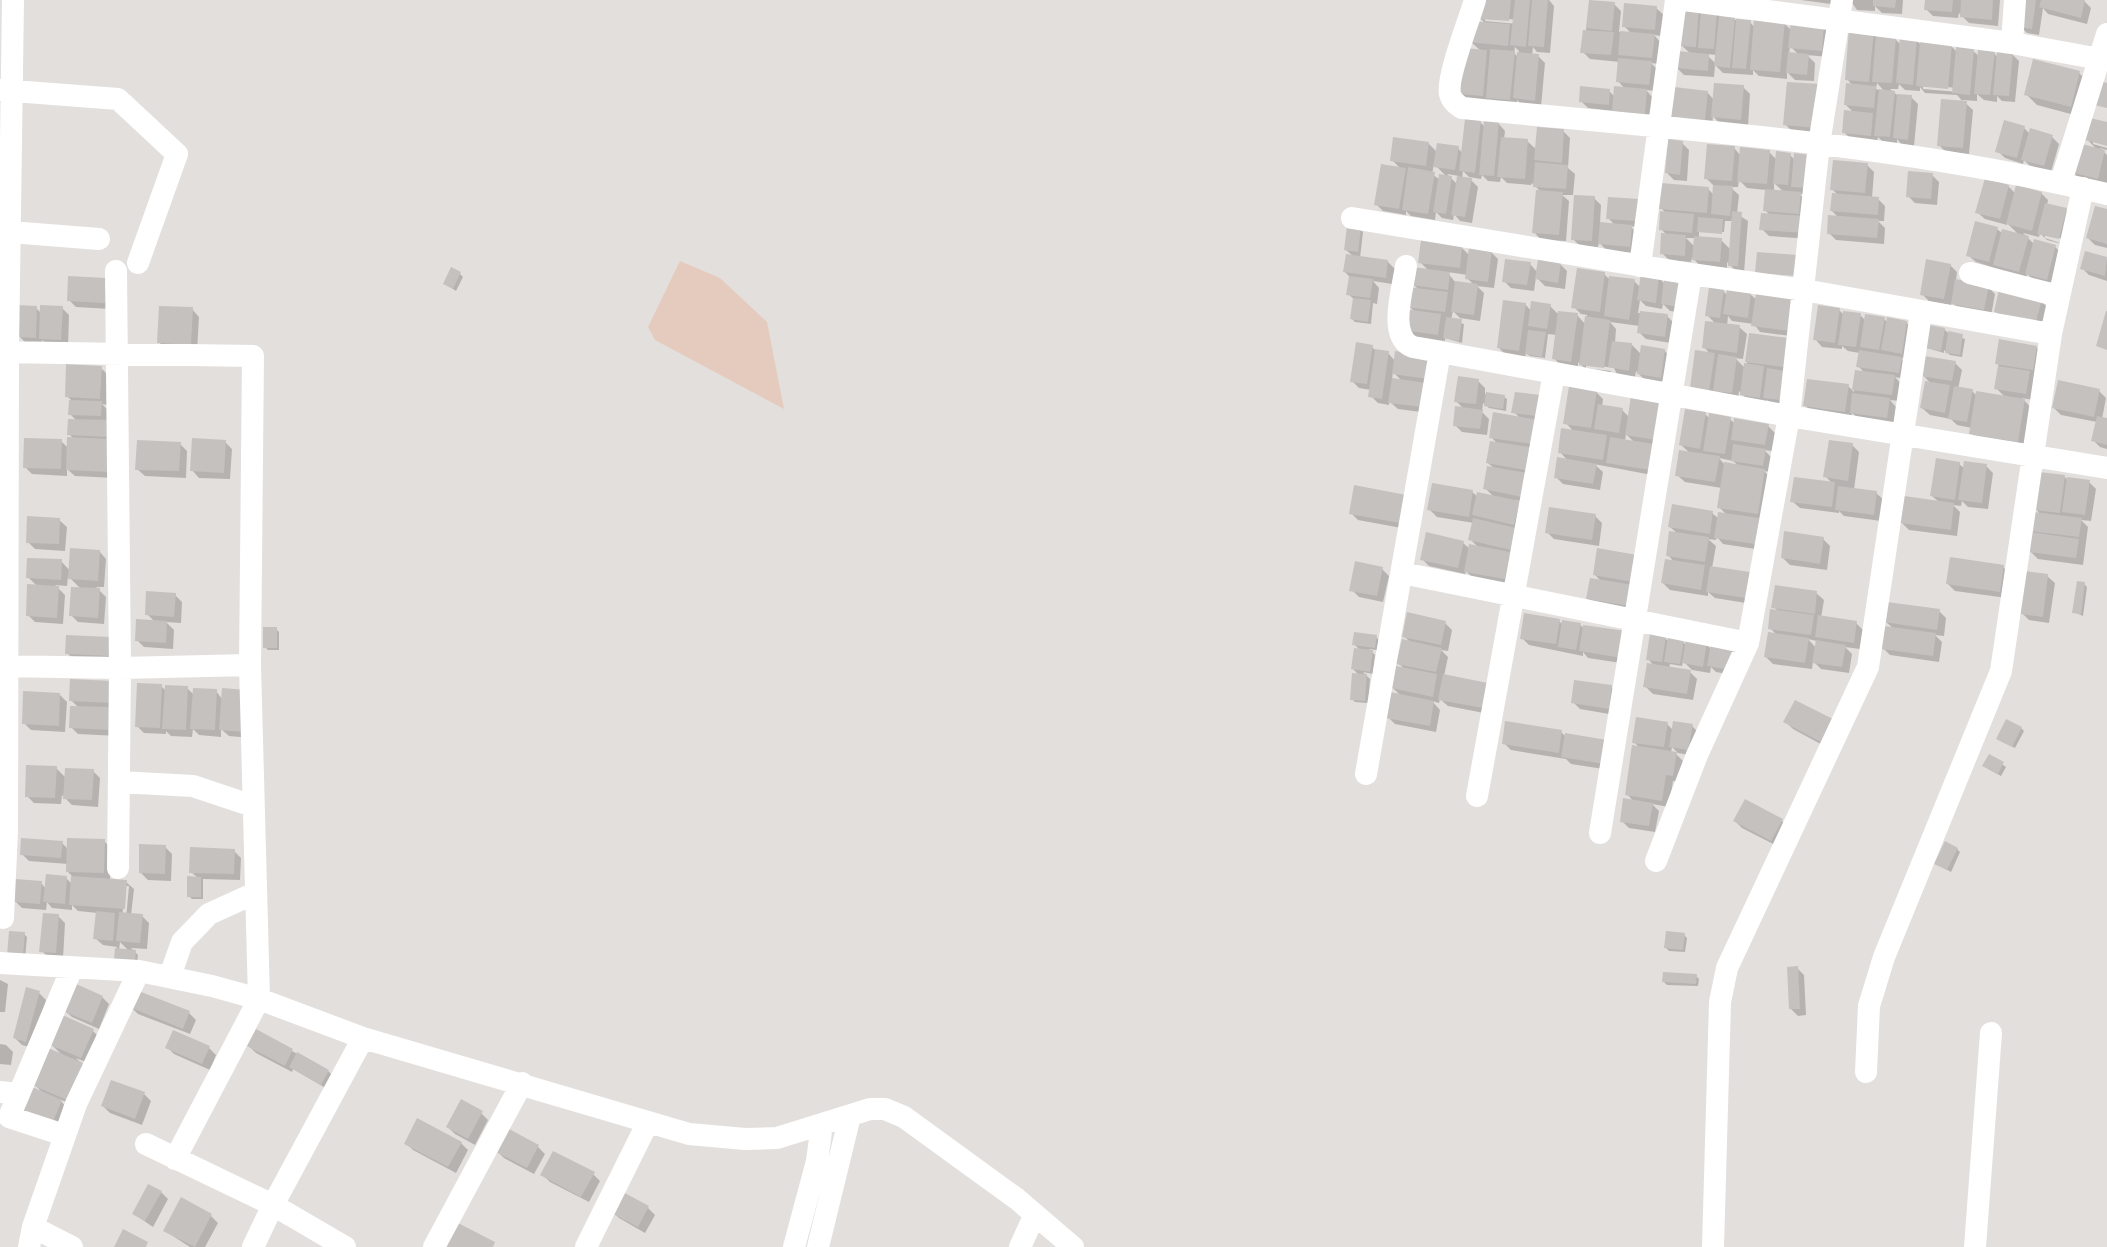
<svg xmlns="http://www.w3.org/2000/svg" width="2107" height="1247" viewBox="0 0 2107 1247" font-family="'Alegreya Sans',sans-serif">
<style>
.green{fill:#e5cbbd}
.shadow{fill:#0003;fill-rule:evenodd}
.building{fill:#c4c1bf}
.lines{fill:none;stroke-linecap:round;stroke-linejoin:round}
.street{stroke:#fff;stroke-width:22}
</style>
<rect width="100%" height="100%" fill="#e3dfdd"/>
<!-- green -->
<path class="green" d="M680 261 720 278 767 322 784 409 655 340 648 327Z"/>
<!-- shadow -->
<path class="shadow" d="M1481 0H1549L1554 6 1550 53 1537 52 1533 47 1532 55 1538 56 1545 63 1541 107 1522 105 1517 100V107L1495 104 1490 99V102L1469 101 1462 94 1481 51 1471 42 1486 24 1480 18ZM1485 17 1519 20 1518 24 1485 21ZM1515 47 1519 51V58L1514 53Z
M1801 0H1832L1831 4Z
M1850 0H1903L1902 14 1882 13 1875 6V11L1857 10Z
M1927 0H2000L1998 26 1969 23 1959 13 1958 18 1933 16 1926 9Z
M2023 0H2083L2091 8 2087 24 2048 14 2043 8 2039 35 2027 33 2020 26Z
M1590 2 1614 4 1621 11 1619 32 1631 33 1624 26 1656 8 1664 15 1662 36 1654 35 1661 43 1659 64 1651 63 1658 70 1656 91 1646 90 1653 98 1651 120 1614 111 1588 108 1581 101 1609 91 1615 97 1625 89 1618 81 1620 62 1590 59 1583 52Z
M1685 8 1716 12 1722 18 1750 22 1755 28 1784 23 1792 31 1823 25 1830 32 1828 57 1807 55 1815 63 1814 81 1795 80 1787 72V79L1759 76 1753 70V75L1723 73 1715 65 1714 77 1684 75 1677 68 1691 54 1681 45ZM1790 46 1799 55 1789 54ZM1706 54 1717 55 1716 64Z
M1851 30 1895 39 1901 45 1916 40 1920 44 1951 46 1957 52 1973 51 1980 57 1994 53 1998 58 2012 54 2019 61 2015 102 2002 101 1997 96V102L1984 100 1977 94V101L1962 100 1973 110 1969 154 1946 152 1939 145 1964 103 1957 95 1925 93 1920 87V91L1905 90 1899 84 1898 89H1890L1897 95 1911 97 1918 104 1914 146 1902 145 1897 139V143L1883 142 1878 137 1877 142 1851 139 1844 132 1854 113 1846 105 1853 86 1847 79ZM1877 83 1885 92 1876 89ZM1923 85 1958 88V92L1923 89Z
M2079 73 2090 84 2082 117 2037 105 2026 94Z
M1743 87 1750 94 1748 126 1720 124 1713 116 1712 126 1680 123 1707 92 1714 100Z
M1826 93 1822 134 1792 131 1785 124Z
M1480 122 1486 128 1498 123 1505 131 1504 139 1527 141 1537 150 1563 131 1570 138 1568 168 1575 174 1573 195H1562L1569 201 1566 241 1541 240 1534 232 1542 193 1532 183 1531 185 1507 183 1501 177 1500 182 1488 181 1482 175 1481 179 1469 177 1463 171 1462 179 1471 180 1478 187 1472 223 1460 221 1454 214 1453 220 1442 218 1436 212 1435 220 1411 216 1406 211V215L1383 211 1376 204 1402 170 1392 160 1429 144 1438 153 1458 148 1463 154ZM1434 164 1447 177 1440 180 1432 174ZM1447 174 1459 176 1458 185Z
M2107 124V144L2093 140V144L2107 148V150L2100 148 2107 155V184L2079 178 2072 171 2098 151 2087 139Z
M2024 128 2030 134 2052 137 2059 144 2051 172 2030 166 2024 160 2023 164 2005 158 1998 151Z
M1682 143 1689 150 1687 181 1674 180 1667 173Z
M1734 148 1741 156 1769 152 1777 160 1790 155 1795 160 1814 195 1799 194 1807 201 1811 239 1769 236 1762 229 1770 215 1765 210 1766 190 1747 188 1739 180 1738 187H1730L1739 195 1737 214 1748 221 1744 273 1737 272 1727 262V268L1701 267 1692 257 1691 262 1669 260 1662 253 1667 235 1661 229 1667 214 1661 208 1708 189 1715 196 1713 185 1706 178ZM1774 183 1785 193 1774 192ZM1725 221H1733L1731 250 1721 240 1699 238V230L1724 232ZM1686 238H1696L1695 247Z
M1867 165 1874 172 1872 198 1878 199 1885 206 1884 221H1878L1885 228 1884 244 1836 240 1829 233 1839 218 1832 211 1839 196 1833 190Z
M1932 175 1939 182 1937 205 1915 203 1908 196Z
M2008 186 2016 194 2041 193 2048 200 2047 205 2066 210 2073 217 2067 240 2045 234V238L2066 245 2047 240 2040 233 2039 237 2023 233 2034 244 2055 247 2063 254 2054 286 2034 280 2027 274 2026 278 1976 262 1968 255 1997 229 2003 234 2020 236 2007 223V225L1985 219 1977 212Z
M1594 198 1601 205 1600 224 1616 226 1608 218 1610 199 1644 228 1630 226 1638 234 1636 253 1607 251 1599 242 1598 247 1580 246 1573 239Z
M2107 211V248L2095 245 2088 238Z
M1360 229 1363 232 1360 258 1388 262 1395 269 1392 284 1373 281 1379 288 1377 304 1373 303 1371 324 1355 322 1352 319 1355 300 1348 294 1350 277 1345 272 1354 257 1346 250Z
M1462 248 1470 256 1491 252 1498 259 1494 288 1477 286 1484 293 1480 321 1460 318 1453 311 1451 320 1464 324 1462 343 1445 338V341L1412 336 1404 329 1415 312 1409 306 1419 290 1413 284 1429 271 1420 262ZM1447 272 1468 275 1467 278 1474 285 1456 283Z
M2087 254 2107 260V281L2089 275 2082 268Z
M1530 264 1538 273 1560 264 1567 271 1565 289 1545 286 1536 277 1534 291 1511 288 1504 281Z
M1950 265 1957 272 1956 281 1988 287 1995 294 1991 316 1960 310 1952 302 1951 305 1929 301 1922 294Z
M460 274 463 277 456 291 445 284Z
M1604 274 1608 278 1634 281 1641 288 1659 277 1687 313 1670 311 1663 304 1662 309 1646 306 1640 300 1638 313 1667 316 1674 323 1671 343 1646 339 1639 332 1640 326 1610 322 1616 329 1615 343 1632 345 1642 355 1664 350 1671 358 1667 384 1646 381 1636 371 1635 377 1617 374 1614 368 1586 364V368L1611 371 1610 374 1588 371 1578 362V368L1561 366 1554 358 1557 335 1548 334 1545 358 1530 356 1526 353 1525 357 1506 355 1499 348 1525 304 1532 312 1550 306 1557 313 1577 315 1586 325 1587 315 1581 314 1574 307Z
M112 287 111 309 76 307 69 300Z
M1723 291 1728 296 1750 294 1798 337 1760 332 1754 324 1732 321 1728 316 1727 326 1739 327 1747 334 1743 359 1735 358 1746 369 1751 335 1788 340 1786 406 1772 404 1767 400 1766 404 1749 401 1739 391 1738 399 1722 397 1717 391 1716 397 1699 394 1711 355 1704 347 1716 324 1707 315Z
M2041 301 2048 308 2043 328 2004 319 1996 312Z
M36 308 42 314 62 308 69 315 68 346 48 345 42 340V344L26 343 19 336Z
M192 309 199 317 197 351 166 349 159 342Z
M1839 310 1844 315H1860L1866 321 1884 319 1888 323 1906 322 1913 330 1908 360 1901 358 1908 366 1906 379 1895 377 1901 384 1899 401 1890 400 1896 407 1894 424 1859 419 1852 413 1851 418 1812 413 1805 405 1848 386 1854 392 1857 372 1865 373 1858 366 1860 353 1848 351 1842 346V349L1822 347 1815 339Z
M1944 329 1948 333 1965 339 1962 357 1950 355 1944 350V353L1927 348Z
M2001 342 2036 347 2043 354 2033 400 2022 398 2035 412 2028 452 1983 444 1971 433 1972 428 1957 425 1951 419 1930 415 1922 408 1932 385 1923 375 1955 363 1962 370 1958 389 1972 391 1978 397H2005L1996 388Z
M1372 347 1377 352 1388 353 1396 362 1430 358 1429 413 1398 409 1389 401V405L1378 403 1371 396V390L1359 388 1352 381ZM1393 372 1403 382 1392 380Z
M101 368 108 375 107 405 102 404 108 410 115 478 75 476 67 469V476L32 474 25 467 61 441 69 449 75 440 69 434 77 421 70 414 71 400 67 396Z
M1478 381 1485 388V394L1504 397 1507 399 1506 411 1489 408 1483 403 1482 412 1489 419 1487 435 1462 432 1455 425 1464 409 1456 401Z
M2099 391 2106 398 2102 419 2107 421V449L2100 447 2093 440 2097 422 2061 415 2054 408Z
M1596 392 1603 399 1602 407 1622 410 1630 418 1661 403 1657 476 1594 464 1603 472 1600 490 1563 484 1556 477 1568 461 1560 452 1574 432 1566 423ZM1626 434 1635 443 1625 441Z
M1539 397 1540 450 1527 448 1535 456 1529 503 1515 500 1526 510 1518 556 1509 554 1516 561 1512 585 1473 578 1466 571 1465 574 1429 566 1422 559 1463 543 1470 549 1479 548 1470 539 1474 523 1437 517 1430 510 1472 492 1478 497 1495 498 1485 488 1495 469 1488 463 1498 444 1491 437 1521 419 1514 412Z
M1705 414 1710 419H1730L1735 424 1768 426 1775 433 1772 451 1764 450 1772 458 1770 472 1764 471 1775 482 1762 550 1723 544 1717 537 1716 540 1708 539 1716 546 1712 568 1752 604 1715 598 1708 592V596L1670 590 1663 583 1675 563 1668 555 1678 534 1670 527 1712 513 1719 519 1728 516 1719 507 1722 488 1685 482 1677 475 1691 454 1681 445ZM1719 458 1733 461 1740 467 1725 465Z
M225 442 232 449 230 479 199 478 192 470Z
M180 444 187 451 186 478 145 476 137 469Z
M1852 445 1859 452 1854 490 1876 493 1884 500 1881 521 1844 516 1839 511V513L1800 508 1792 501 1833 484 1826 477Z
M1959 464 1965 469 1986 466 1993 473 1988 509 1968 507 1962 501 1961 506 1953 505 1960 512 1957 536 1909 530 1902 523 1940 503 1932 496Z
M2065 477 2068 481 2089 482 2096 489 2091 521 2081 520 2088 527 2083 565 2038 559 2030 551 2035 514 2041 515 2036 509Z
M1405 497 1407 529 1358 520 1351 513Z
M1595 516 1602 523 1599 546 1554 539 1547 532Z
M59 520 67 527 65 551 35 549 28 542Z
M1823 539 1830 546 1827 570 1790 565 1783 558Z
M99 551 106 559 104 587H96L106 597 104 624 78 622 71 615 81 589 68 576 67 586 55 585 65 595 63 624 35 622 28 615 38 587 28 577 61 561 71 572Z
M1643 564 1637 612 1596 606 1588 599 1602 582 1595 575Z
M2003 567 2010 574 2007 598 1955 591 1948 584Z
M1382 569 1389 576 1383 602 1359 597 1352 590Z
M2047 576 2055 583 2049 623 2029 620 2022 613Z
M2084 584 2087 587 2083 616 2074 612Z
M1816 593 1824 600 1821 618 1856 623 1863 630 1860 649 1845 647 1852 654 1849 673 1821 669 1813 661 1812 669 1773 664 1766 657 1777 635 1770 628 1779 612 1774 607ZM1808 639 1817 641 1816 648Z
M175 595 182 602 181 623 166 622 174 630 173 649 144 647 137 640 155 622 147 614Z
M1939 611 1946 618 1944 636 1935 635 1942 642 1939 662 1890 655 1883 648 1894 629 1886 622Z
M1559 621 1563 625H1580L1628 664 1588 658 1583 652V656L1529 645 1522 638Z
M1445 623 1452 630 1448 651 1441 650 1448 657 1444 676 1487 684 1489 714 1448 706 1440 699 1439 703 1432 701 1440 710 1436 732 1395 724 1388 717 1402 697 1393 688 1406 670 1398 663 1411 643 1404 636Z
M276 629 279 632V650H268L265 647Z
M1376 637 1379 640 1377 650 1369 649 1375 655 1373 674 1363 672 1370 679 1368 703 1355 702 1352 699 1360 676 1353 669 1361 651 1354 644Z
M1665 638 1669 642H1683L1687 646 1706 644 1738 676 1716 672 1711 667 1710 673 1692 670 1683 661 1682 666 1670 664 1669 669 1690 672 1697 679 1693 700 1653 694 1646 687 1655 667 1648 659Z
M116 646 115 662 75 660 67 653Z
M112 683 118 736 78 734 71 727 79 708 71 700Z
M161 686 166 691 187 688 194 695 216 691 251 738 229 736 221 729V737L199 735 193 729 192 737 171 736 166 731V734L144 733 137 726Z
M1611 687 1618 694 1615 715 1580 709 1573 702Z
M60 695 67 702 65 732 31 730 24 723Z
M1786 722 1839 728 1828 748 1793 729Z
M1667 724 1673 730 1692 726 1699 733 1695 756 1678 753 1672 747 1671 753 1676 754 1683 761 1680 782 1673 781 1669 807 1652 804 1659 811 1655 832 1629 828 1622 821 1634 802 1627 794 1641 749 1634 742Z
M2021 728 2024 731 2015 748 2001 741Z
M1561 732 1566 737 1610 770 1571 764 1566 759 1511 750 1504 743Z
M1990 756 2006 767 2001 776 1988 769Z
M56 768 66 778 93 771 100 778 98 807 72 805 62 795 61 804 34 803 27 796Z
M1735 821H1782L1789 828 1779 847 1742 828Z
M104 841 111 848 110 881 126 882 134 889 131 915 142 916 149 923 147 949 131 948 138 955 137 964 116 960 117 947 103 945 95 938 98 913 78 911 72 905V910L52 908 47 902 46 910 22 908 15 901 41 883 46 889 66 878 72 884 73 877 68 872V864L29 861 22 854 62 843 69 850ZM125 886H129L126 919H122ZM120 942 129 951 119 950Z
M165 847 172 854 171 881 148 880 141 873Z
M1957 849 1960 852 1951 872 1940 866Z
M234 851 241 858 240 880 203 879V899H192L189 896 198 878 191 872Z
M58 916 65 923 63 959 49 958 42 951Z
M24 934 27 937 25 959 12 958Z
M1684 935 1687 938 1685 952 1669 951 1666 948Z
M1797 968 1804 975 1806 1015 1798 1016 1791 1009Z
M1696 976 1699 979 1698 986 1667 985 1664 982Z
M0 980 8 984 5 1012H0Z
M39 993 46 1000 33 1048 22 1045 15 1038Z
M102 997 109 1004 99 1029 72 1017 64 1010Z
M131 1007 189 1013 196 1020 190 1034 138 1014Z
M92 1030 99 1037 88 1063 76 1058 89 1071 74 1105 59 1099 68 1109 57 1135 44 1094 34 1084 63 1056 50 1043Z
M174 1032 209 1048 216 1055 210 1070 174 1054 167 1047Z
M0 1044 6 1045 13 1052 11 1065 0 1064Z
M249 1046 292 1051 328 1071 335 1078 329 1090 293 1069 292 1072 256 1053Z
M144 1094 151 1101 142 1125 110 1113 103 1106Z
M481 1113 488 1120 475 1145 455 1134 448 1127Z
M508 1131 538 1147 545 1154 534 1174 504 1158 497 1151Z
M406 1143H461L468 1150 456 1173 413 1150Z
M593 1174 600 1181 589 1202 550 1182 543 1175Z
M161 1192 168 1199 153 1227 134 1214Z
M648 1208 655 1215 645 1233 619 1218 612 1211Z
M211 1216 218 1223 205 1247H190L165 1231Z"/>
<!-- building -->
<path class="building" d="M1479 0H1511L1509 21 1478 19Z
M1515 0H1530L1526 47 1510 45Z
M1532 0H1548L1544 47 1528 46Z
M1589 0 1615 2 1612 31 1586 28Z
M1873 0H1896L1895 8 1873 6Z
M1925 0H1953L1952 12 1924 10Z
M1961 0H1993L1992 20 1960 17Z
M2021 0H2036L2032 29 2018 27Z
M2041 0H2085L2081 18 2039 7Z
M1624 3 1657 6 1655 30 1622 27Z
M1683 5 1699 7 1696 47 1679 46Z
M1701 9 1717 11 1714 49 1698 48Z
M1719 16 1735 17 1730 68 1714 66Z
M1754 18 1785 21 1780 72 1750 70Z
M1736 19 1751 20 1746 69 1732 68Z
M1791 20 1824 23 1822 51 1788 48Z
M1471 21 1510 24 1508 46 1469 42Z
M1849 28 1874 30 1869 82 1845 80Z
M1583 30 1614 32 1611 55 1580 53Z
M1620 31 1655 34 1652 58 1618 55Z
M1876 35 1896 37 1892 83 1872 82Z
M1900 37 1917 38 1913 85 1896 83Z
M1920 42 1952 44 1948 89 1916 86Z
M1956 47 1974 49 1970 95 1952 93Z
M1464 48 1487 50 1483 96 1460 94Z
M1490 49 1515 51 1510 100 1486 98Z
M1978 50 1995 51 1990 95 1974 94Z
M1677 51 1709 54 1708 71 1675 68Z
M1997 51 2013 52 2009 96 1993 95Z
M1517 52 1539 54 1535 101 1513 98Z
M1788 52 1809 54 1807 75 1786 73Z
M1618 58 1652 61 1649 85 1616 82Z
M2033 59 2080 71 2071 107 2024 95Z
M2100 81 2107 83V108L2094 105Z
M1787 82 1820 84 1816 128 1783 125Z
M1714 83 1744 85 1741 120 1711 117Z
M1846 83 1876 86 1874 108 1844 105Z
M1580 86 1610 89 1609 105 1579 102Z
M1614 86 1647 89 1645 114 1612 111Z
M1674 87 1708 91 1705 120 1671 117Z
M1879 89 1895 91 1890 137 1874 136Z
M1897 94 1912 95 1908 140 1893 138Z
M1941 99 1967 101 1963 148 1937 146Z
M1844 110 1873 113 1871 136 1842 133Z
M2090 118 2107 122V146L2085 140Z
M1465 119 1481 120 1475 173 1459 171Z
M1484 120 1499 122 1494 176 1479 175Z
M2004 120 2025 126 2017 158 1995 152Z
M1537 127 1564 129 1562 163 1534 160Z
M2030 128 2053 135 2044 166 2021 160Z
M1393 137 1429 142 1426 166 1390 161Z
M1501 137 1528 139 1525 179 1497 177Z
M1668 139 1683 141 1680 175 1665 173Z
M1437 143 1459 146 1455 170 1433 167Z
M2078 143 2105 150 2098 179 2070 172Z
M1707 144 1735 146 1732 181 1704 179Z
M1740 147 1770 150 1767 184 1737 182Z
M1776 151 1791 153 1788 185 1773 184Z
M1794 153 1811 155 1808 188 1791 187Z
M1833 160 1868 163 1865 193 1830 190Z
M1535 162 1568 165 1566 189 1533 187Z
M1381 164 1406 168 1399 209 1374 205Z
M1408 167 1435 172 1428 214 1402 210Z
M1908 171 1933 173 1931 199 1906 197Z
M1439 174 1452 176 1446 214 1433 212Z
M1457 176 1472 178 1465 217 1451 215Z
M1985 178 2009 185 2000 219 1975 213Z
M1661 183 1709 187 1707 213 1659 209Z
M1713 185 1733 186 1730 216 1711 214Z
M2016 185 2042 192 2032 231 2006 224Z
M1765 189 1801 192 1799 214 1763 211Z
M1536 190 1563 192 1559 235 1532 233Z
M1832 193 1879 197 1878 215 1830 211Z
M1574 195 1595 196 1592 241 1571 240Z
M1608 197 1639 199 1637 221 1606 219Z
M2045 203 2067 208 2059 239 2037 234Z
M2095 206 2107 209V244L2086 238Z
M1660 211 1694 214 1692 233 1659 230Z
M1732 211 1742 212 1738 266H1728Z
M1761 213 1806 216 1805 233 1759 230Z
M1828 215 1879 219 1877 238 1827 234Z
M1698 217 1723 219 1722 234 1697 232Z
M1975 221 1998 227 1989 262 1966 256Z
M1600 222 1632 225 1630 247 1598 244Z
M1347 226 1361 228 1358 252 1344 250Z
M2002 229 2029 236 2019 272 1993 265Z
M1661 233 1686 235 1685 256 1660 254Z
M1694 236 1722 238 1720 262 1692 260Z
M2034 239 2056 245 2047 280 2025 274Z
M1421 240 1462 246 1460 268 1418 263Z
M1469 247 1492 250 1488 282 1465 279Z
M2085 251 2107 257 2105 276 2080 269Z
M1757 252 1798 255 1797 276 1755 273Z
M1346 254 1388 260 1386 278 1343 272Z
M1505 259 1531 262 1527 285 1502 282Z
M1538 259 1561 262 1558 283 1535 279Z
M1926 259 1951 264 1944 299 1920 295Z
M451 267 461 272 453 289 443 284Z
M1413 267 1450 272 1448 290 1411 285Z
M1577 268 1605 272 1600 312 1571 308Z
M1641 273 1659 275 1656 303 1637 300Z
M68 276 106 278 105 303 67 301Z
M1349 276 1373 279 1370 298 1346 295Z
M1609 276 1635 279 1629 320 1604 316Z
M1664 279 1683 282 1680 307 1661 304Z
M1955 279 1989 285 1984 310 1951 304Z
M1455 281 1478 284 1474 315 1451 312Z
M1409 287 1448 292 1445 312 1406 307Z
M1709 287 1724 289 1720 318 1705 316Z
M1727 289 1751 293 1748 318 1723 314Z
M1999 289 2042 299 2036 322 1994 312Z
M1756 293 1796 299 1791 331 1751 326Z
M1353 298 1371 300 1368 322 1350 319Z
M1503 300 1526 303 1519 351 1497 348Z
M1531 301 1551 304 1547 329 1528 326Z
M18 305 37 306 36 338 17 337Z
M40 305 63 306 61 340 39 339Z
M1818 305 1840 308 1835 343 1813 340Z
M159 306 193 307 191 345 157 343Z
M1405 309 1441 314 1438 335 1402 330Z
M1558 311 1578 313 1571 362 1552 359Z
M1640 311 1668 314 1665 337 1637 333Z
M1843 311 1861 313 1856 347 1838 345Z
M2106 311H2107V350L2096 346Z
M1865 314 1885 317 1879 350 1860 347Z
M1585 316 1610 320 1604 368 1579 365Z
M1446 317 1462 319 1459 341 1443 338Z
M1887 317 1907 321 1902 354 1881 350Z
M1705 321 1740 325 1737 353 1702 348Z
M1929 325 1945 328 1941 351 1925 348Z
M1528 330 1546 332 1542 357 1525 354Z
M1948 331 1963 334 1960 355 1945 353Z
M1749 333 1789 338 1785 367 1745 362Z
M1999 339 2037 346 2033 370 1995 364Z
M1612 341 1632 343 1629 371 1608 367Z
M1356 342 1373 345 1367 384 1350 382Z
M1641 345 1665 349 1661 378 1637 374Z
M1375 349 1389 351 1382 399 1368 397Z
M1695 350 1715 353 1709 391 1690 388Z
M1859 350 1902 357 1899 373 1856 367Z
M1395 351 1431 356 1428 379 1392 374Z
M1718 354 1737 357 1732 393 1713 391Z
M1924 356 1956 361 1952 381 1920 376Z
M1744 363 1764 366 1760 398 1740 395Z
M66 364 102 366 100 399 65 397Z
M1998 366 2030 371 2026 394 1994 389Z
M1767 368 1784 371 1780 400 1763 398Z
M1855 370 1895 375 1892 395 1852 390Z
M1458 376 1479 379 1476 404 1454 402Z
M1392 378 1426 383 1423 407 1388 403Z
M1807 379 1849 384 1845 412 1803 406Z
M2058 380 2100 389 2094 417 2052 408Z
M1925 381 1950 385 1945 413 1920 408Z
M1569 386 1597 390 1591 428 1563 424Z
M1954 386 1973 389 1967 422 1948 419Z
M1976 391 2025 399 2018 442 1969 434Z
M1486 392 1505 395 1503 409 1484 406Z
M1515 392 1540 395 1537 416 1511 413Z
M1852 393 1890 398 1887 418 1850 413Z
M1631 396 1662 401 1656 440 1625 435Z
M69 400 102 401 101 416 68 415Z
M1598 404 1623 408 1619 433 1594 429Z
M1455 406 1483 410 1480 429 1453 426Z
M1685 409 1706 412 1700 449 1679 445Z
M1493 412 1538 420 1534 444 1489 438Z
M1709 413 1731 417 1725 454 1703 451Z
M2097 416 2107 418V445L2091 441Z
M1734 418 1769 424 1765 445 1731 440Z
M68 419 110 420 109 437 67 435Z
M1561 428 1607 435 1603 460 1558 453Z
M67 437 110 439 109 472 66 470Z
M1610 437 1654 444 1650 470 1606 463Z
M24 438 62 439 61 469 23 468Z
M192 438 226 440 224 473 190 471Z
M137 440 181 442 179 471 135 470Z
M1829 440 1853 443 1848 481 1823 477Z
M1490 441 1529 447 1525 470 1486 463Z
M1733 444 1766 449 1763 466 1731 461Z
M1679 450 1720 456 1715 482 1675 476Z
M1557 457 1597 464 1593 484 1554 478Z
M1936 458 1960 462 1955 500 1930 496Z
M1964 461 1987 464 1982 503 1958 500Z
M1724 462 1765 469 1758 514 1717 508Z
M1487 466 1527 473 1522 497 1483 489Z
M2039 472 2065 475 2060 513 2034 510Z
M1794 477 1835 482 1832 507 1790 502Z
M2067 477 2090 480 2085 515 2062 512Z
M1432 483 1473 490 1469 517 1427 510Z
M1354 485 1406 495 1400 523 1349 514Z
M1838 486 1877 491 1874 515 1835 510Z
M1477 492 1520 501 1514 525 1472 515Z
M1904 496 1954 503 1951 530 1900 523Z
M1672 504 1713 511 1710 534 1668 527Z
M1549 507 1596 514 1592 540 1545 533Z
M1718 512 1759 518 1755 544 1714 538Z
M2034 512 2082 518 2079 537 2031 531Z
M27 516 60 518 59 544 26 543Z
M1473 518 1516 528 1511 550 1468 540Z
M1669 531 1709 537 1705 562 1666 556Z
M1784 531 1824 537 1820 564 1781 558Z
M1426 532 1464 541 1458 568 1420 560Z
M2031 532 2079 539 2076 558 2028 552Z
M1469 544 1510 552 1505 579 1464 572Z
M70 548 100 550 98 581 68 579Z
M1597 548 1637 555 1633 582 1593 575Z
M1950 557 2004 565 2000 592 1946 584Z
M27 558 62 559 61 580 26 578Z
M1665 559 1705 565 1701 590 1661 583Z
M1355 561 1383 567 1377 596 1349 591Z
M1710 566 1750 572 1746 598 1706 592Z
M2025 571 2048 574 2043 617 2020 614Z
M1590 578 1634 585 1630 606 1586 599Z
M2077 581 2085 582 2081 614 2072 613Z
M27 584 59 586 57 618 26 616Z
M1775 585 1817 591 1815 614 1771 608Z
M71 587 100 588 98 618 69 616Z
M146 591 176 593 174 617 145 615Z
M1887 602 1940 609 1937 630 1884 622Z
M1770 609 1814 615 1811 635 1768 629Z
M1407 612 1446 621 1441 645 1402 637Z
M1524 613 1560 619 1556 644 1520 639Z
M1818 615 1857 621 1854 643 1815 637Z
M136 619 167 621 166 643 135 641Z
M1562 620 1581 623 1576 650 1558 647Z
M1583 625 1626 631 1622 658 1579 651Z
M1884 626 1936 633 1933 656 1881 649Z
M263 627H277V648H263Z
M1354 632 1377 635 1375 648 1352 645Z
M1768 632 1809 638 1805 663 1764 657Z
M1650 633 1666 636 1662 662 1646 660Z
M66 635 110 637 109 656 65 654Z
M1668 637 1684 640 1680 664 1664 662Z
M1402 639 1442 648 1436 672 1396 664Z
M1686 639 1707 642 1703 667 1682 663Z
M1816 640 1846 645 1842 667 1812 663Z
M1711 642 1735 646 1732 670 1707 666Z
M1354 648 1373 650 1370 672 1351 669Z
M1647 663 1691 670 1687 694 1643 687Z
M1396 666 1437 674 1433 697 1391 688Z
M1352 673 1367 674 1365 701 1350 700Z
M1443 674 1488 683 1483 708 1438 700Z
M70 679 112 681V703L69 701Z
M1574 680 1612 685 1609 709 1571 703Z
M137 683 162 684 160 728 135 727Z
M165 685 188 686 186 730 162 729Z
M193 688 217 689 215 730 190 729Z
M222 688 246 690 244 732 219 730Z
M23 691 60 693 59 726 22 724Z
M1390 692 1434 701 1430 726 1385 718Z
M1795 700 1833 719 1821 742 1783 722Z
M70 706 112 707 111 730 69 728Z
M1636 717 1668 722 1664 747 1632 743Z
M2006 719 2022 727 2012 747 1996 739Z
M1505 721 1562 730 1559 753 1502 744Z
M1673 721 1693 724 1688 750 1669 747Z
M1565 733 1607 740 1604 764 1561 757Z
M1632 745 1677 752 1673 776 1666 775 1662 801 1625 795Z
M1989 754 2004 762 1998 774 1982 766Z
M26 765 57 766 55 798 25 797Z
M65 768 94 769 92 800 63 799Z
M1623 798 1653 803 1649 826 1620 822Z
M1745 799 1783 819 1771 841 1733 821Z
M21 838 63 841 61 858 20 855Z
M67 838 105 839 104 873 66 872Z
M1945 841 1958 848 1947 870 1934 864Z
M139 844 166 845 165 874 139 873Z
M190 847 235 849 234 874 189 873Z
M46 874 67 876 65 904 43 902Z
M71 876 127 880 125 909 69 905Z
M187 876 201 877V897H187Z
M15 879 42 881 40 904 13 902Z
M96 911 115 913 113 941 93 939Z
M119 912 143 914 140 943 116 941Z
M43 913 59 914 56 953 39 952Z
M9 931 25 932 23 957 7 956Z
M1666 931 1685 933 1683 950 1664 948Z
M115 948 136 950 135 962 114 960Z
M1798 966 1800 1009H1789L1787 967Z
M1663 972 1697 974 1696 984 1662 982Z
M74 983 103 996 92 1023 62 1011Z
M26 987 40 991 26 1042 13 1038Z
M136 990 190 1011 183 1029 129 1007Z
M60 1014 94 1029 81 1058 48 1044Z
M256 1029 293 1049 285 1066 247 1046Z
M173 1030 210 1046 202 1064 165 1048Z
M48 1048 83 1063 67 1100 32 1085Z
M297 1052 329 1070 321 1085 289 1067Z
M111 1080 145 1092 135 1119 101 1106Z
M30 1086 62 1100 50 1129 18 1116Z
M461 1099 483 1111 468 1139 446 1127Z
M417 1118 462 1142 448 1167 404 1144Z
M507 1128 539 1145 527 1168 494 1151Z
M553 1151 595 1172 581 1197 540 1175Z
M148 1184 162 1191 145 1221 132 1214Z
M621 1191 649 1206 638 1227 609 1212Z
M181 1197 212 1214 195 1247 163 1231Z
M458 1223 495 1242 493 1247H445Z
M123 1229 148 1242 146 1247H114Z"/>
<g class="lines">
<!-- street -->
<path class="street" d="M1475 0C1470 18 1446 78 1450 94 1452 101 1456 104 1462 108 1677 129 1897 143 2107 194
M1684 0 2012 43 2100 59
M2012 43 2015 0
M0 90 118 99 177 154 138 263
M2061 182 2107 34
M1352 218 1691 274 1804 290 2051 334
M10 232 99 239
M1406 266C1403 289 1387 337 1413 347L1789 416 2107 468
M1640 266 1676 0
M116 271 120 668 118 868
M1970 273 2059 296
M0 352 253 356 250 665 259 999 175 1159
M1402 573 1748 643
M0 666 120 668 250 665
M1366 774 1440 352
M120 782 193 786 253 806
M1477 796 1554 373
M1600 833 1691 274
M1656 861 1697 755 1748 643 1789 416 1819 144 1842 0
M3 918 7 832 8 352 13 0
M0 963 139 971 212 986 259 999 363 1038 689 1134 745 1139 777 1138 870 1109H885L904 1117 1017 1199 1073 1247
M170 976 182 942 209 914 255 893
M1866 1072 1869 1006 1884 957 2001 671 2051 334 2083 188
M0 1092 19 1094 9 1117 64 1135
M19 1094 72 968
M146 1144 273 1205 345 1247
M33 1227 72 1247
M29 1247 33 1227 76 1104 139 971
M253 1247 273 1205 363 1038
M434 1247 522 1083
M586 1247 647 1124
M794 1247 817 1161 822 1124
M818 1247 850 1116
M1020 1247 1035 1214
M1713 1247 1720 1002 1727 968 1868 667 1921 313
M1975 1247 1991 1033"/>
</g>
</svg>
